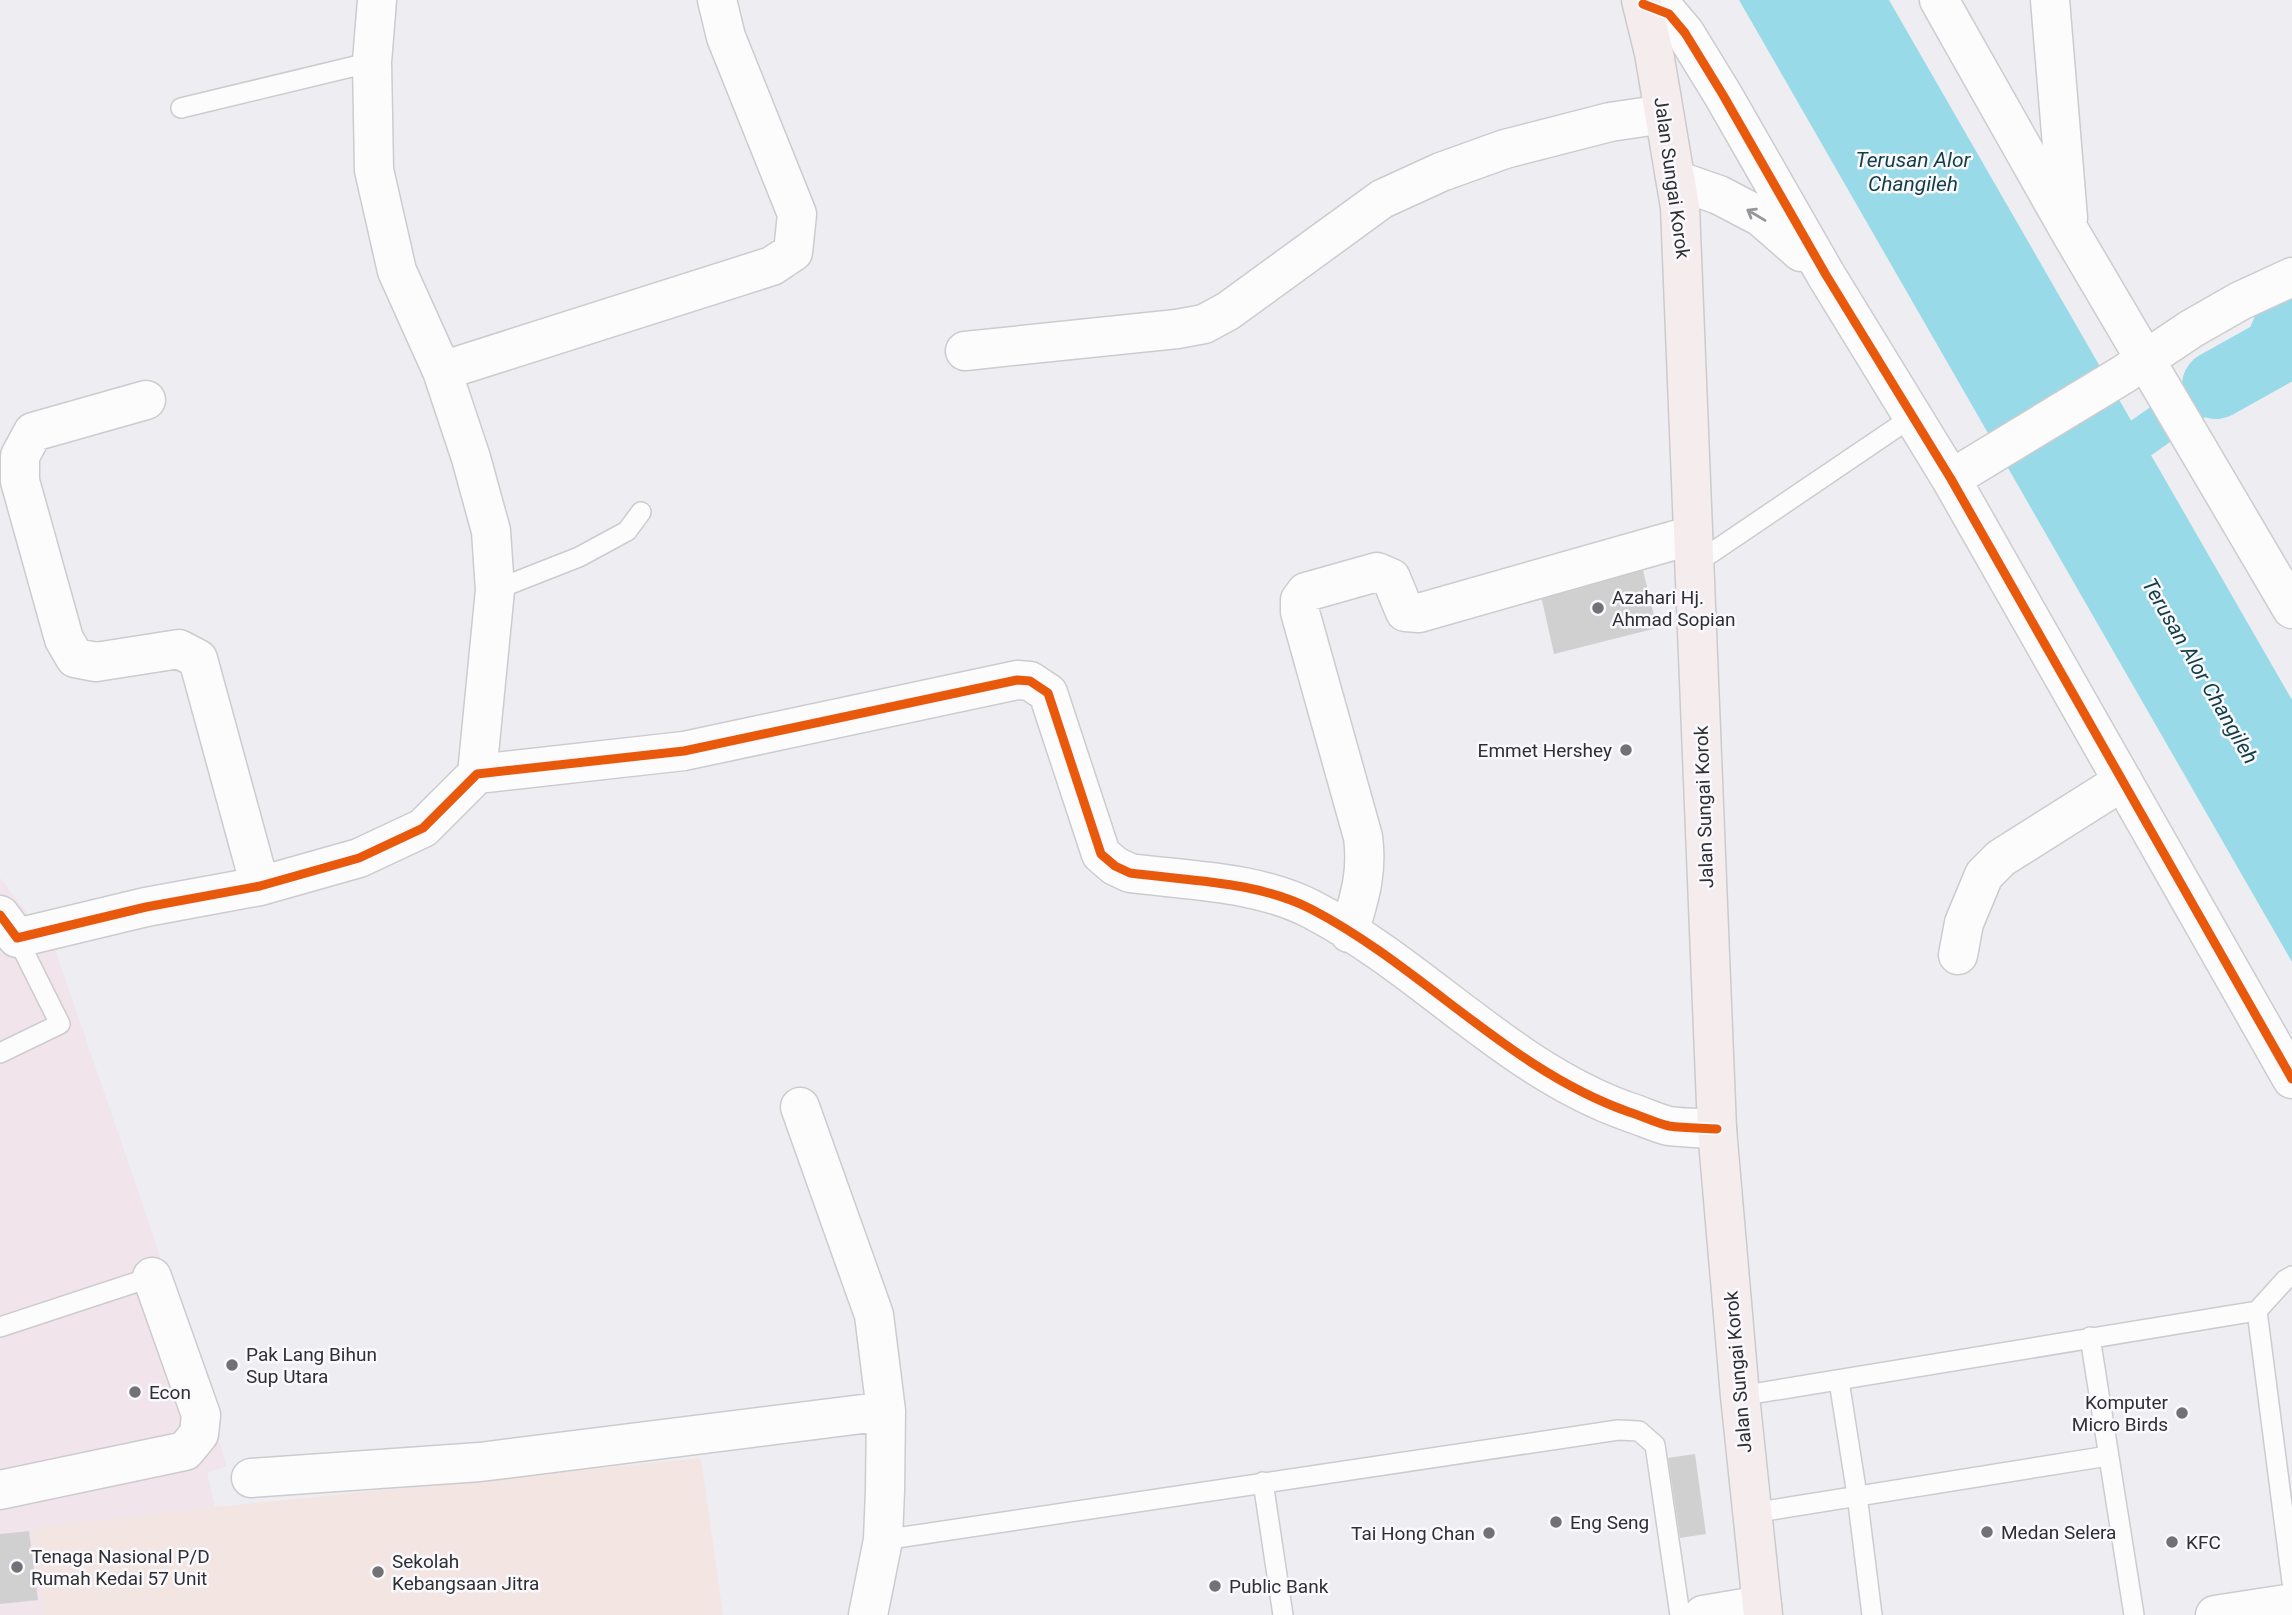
<svg xmlns="http://www.w3.org/2000/svg" width="2292" height="1615" viewBox="0 0 2292 1615" font-family="Roboto,sans-serif">
<style>
.commercial{fill:#f1e4eb}
.education{fill:#f2e5e2}
.water{fill:#99dae8}
.lines{fill:none;stroke-linecap:round;stroke-linejoin:round}
.canal{stroke:#99dae8;stroke-width:40}
.river{stroke:#99dae8;stroke-width:68}
.building{fill:#d1d0d1}
.service-casing{stroke:#cccccf;stroke-width:22}
.minor-casing{stroke:#cccccf;stroke-width:41}
.primary-casing{stroke:#cbcbcd;stroke-width:41}
.service{stroke:#fcfcfd;stroke-width:19}
.minor{stroke:#fcfcfd;stroke-width:38}
.primary{stroke:#f4eced;stroke-width:38}
.cycleway-casing{stroke:#f9f9fe;stroke-width:13}
.cycleway{stroke:#e8590c;stroke-width:9}
.oneway{stroke:#969698}
.poi-dot{fill:#727276;stroke:#f9f9fe;stroke-width:2.5}
.labels{text-anchor:middle;dominant-baseline:central;stroke-width:5;stroke-linejoin:round;paint-order:stroke}
.street-label{font-size:19px;fill:#303033;stroke:#f9f9fe}
.poi-label{font-size:19px;fill:#303033;stroke:#f9f9fe;text-anchor:start}
.water-label{font-size:21px;font-style:italic;fill:#133e46;stroke:#f9f9fe}
</style>
<rect width="100%" height="100%" fill="#eeeef2"/>
<!-- commercial -->
<path class="commercial" d="M0 878 55 949 151 1229 227 1466 207 1473 215 1507 33 1529 44 1615H0Z"/>
<!-- education -->
<path class="education" d="M701 1458 723 1615H44L33 1529 215 1507Z"/>
<!-- water -->
<path class="water" d="M1739 0H1889L2292 700V962Z"/>
<g class="lines">
<!-- canal -->
<path class="canal" d="M2096 470 2216 385"/>
<!-- river -->
<path class="river" d="M2216 385 2277 351 2292 316"/>
</g>
<!-- building -->
<path class="building" d="M1641 562 1657 628 1554 654 1539 587Z
M1695 1454 1706 1534 1680 1538 1668 1458Z
M29 1531 38 1600 0 1604V1534Z"/>
<g class="lines">
<defs>
<path id="service" d="M181 108 372 62
M1695 564 1912 417
M495 590 579 557 627 531 641 512
M0 1053 60 1024 17 938
M2257 1311 2292 1582
M0 1327 152 1277
M2090 1337 2134 1615
M1839 1381 1857 1495 1872 1615
M1740 1396 2257 1311 2285 1280 2292 1276
M1263 1482 1283 1615
M1752 1513 2108 1456
M883 1540 1618 1430 1639 1431 1655 1445 1680 1615"/>
<path id="minor" d="M377 0 372 62 374 170 397 271 442 371 471 458 491 531 495 590 477 774
M1939 0 2069 230 2292 609
M2050 0 2068 218
M1643 4 1669 14 1685 33 1723 95 1826 275 1951 479 2292 1079
M1676 180 1719 195 1761 217 1801 252
M965 351 1177 329 1204 324 1228 311 1382 199 1441 172 1505 149 1610 122 1664 114
M442 371 772 266 793 252 797 214 726 37 717 0
M146 400 33 432 20 456V481L64 639 75 658 96 662 179 649 198 659 260 886
M1951 479 2124 374 2191 329 2240 301 2292 277
M0 915 17 938 146 907 260 886 359 858 423 828 477 774 684 751 1017 680 1030 681 1048 693 1101 854 1115 866 1130 873C1190 881 1256 881 1311 909 1423 967 1509 1070 1629 1112 1642 1116 1656 1123 1669 1126 1684 1128 1701 1128 1717 1129
M1349 933C1359 899 1368 873 1363 837L1300 612V600L1306 592 1377 572 1391 578 1405 612 1419 613 1693 535
M1958 955 1964 923 1984 875 2001 858 2123 781
M800 1107 874 1315 886 1411 885 1490 883 1540 868 1615
M251 1478 480 1462 886 1411
M0 1490 185 1451 199 1434 201 1415 152 1277
M1703 1615 1762 1605
M2215 1615 2292 1603"/>
<path id="primary" d="M1641 0 1654 53 1680 207 1717 1129 1740 1396 1763 1615"/>
</defs>
<!-- service casing -->
<use href="#service" class="service-casing"/>
<!-- minor casing -->
<use href="#minor" class="minor-casing"/>
<!-- primary casing -->
<use href="#primary" class="primary-casing"/>
<!-- service -->
<use href="#service" class="service"/>
<!-- minor -->
<use href="#minor" class="minor"/>
<!-- primary -->
<use href="#primary" class="primary"/>
<defs>
<path id="cycleway" d="M1643 4 1669 14 1685 33 1723 95 1826 275 1951 479 2292 1079
M0 915 17 938 146 907 260 886 359 858 423 828 477 774 684 751 1017 680 1030 681 1048 693 1101 854 1115 866 1130 873C1190 881 1256 881 1311 909 1423 967 1509 1070 1629 1112 1642 1116 1656 1123 1669 1126 1684 1128 1701 1128 1717 1129"/>
</defs>
<!-- cycleway casing -->
<use href="#cycleway" class="cycleway-casing"/>
<!-- cycleway -->
<use href="#cycleway" class="cycleway"/>
</g>
<!-- one-way arrows -->
<defs><path id="oneway-shaft" d="M-6 0H5M1.5-3L5.5 0L1.5 3" fill="none" stroke-width="1.6" stroke-linecap="round" stroke-linejoin="round" transform="scale(1.75)"/></defs>
<use class="oneway" href="#oneway-shaft" transform="translate(1756 215) rotate(-149)"/>
<!-- markers -->
<g class="poi-dot">
<circle cx="1598" cy="608" r="7"/>
<circle cx="1626" cy="750" r="7"/>
<circle cx="232" cy="1365" r="7"/>
<circle cx="135" cy="1392" r="7"/>
<circle cx="2182" cy="1413" r="7"/>
<circle cx="1556" cy="1522" r="7"/>
<circle cx="1987" cy="1532" r="7"/>
<circle cx="1489" cy="1533" r="7"/>
<circle cx="2172" cy="1542" r="7"/>
<circle cx="17" cy="1567" r="7"/>
<circle cx="378" cy="1572" r="7"/>
<circle cx="1215" cy="1586" r="7"/>
</g>
<g class="labels">
<!-- street labels -->
<g class="street-label">
<text transform="translate(1672 178) rotate(82)">Jalan Sungai Korok</text>
<text transform="translate(1704 807) rotate(-92)">Jalan Sungai Korok</text>
<text transform="translate(1738 1372) rotate(-95)">Jalan Sungai Korok</text>
</g>
<!-- poi labels -->
<g class="poi-label">
<text x="1612" y="597">Azahari Hj.<tspan x="1612" dy="22">Ahmad Sopian</tspan></text>
<text x="1612" y="750" text-anchor="end">Emmet Hershey</text>
<text x="246" y="1354">Pak Lang Bihun<tspan x="246" dy="22">Sup Utara</tspan></text>
<text x="149" y="1392">Econ</text>
<text x="2168" y="1402" text-anchor="end">Komputer<tspan x="2168" dy="22">Micro Birds</tspan></text>
<text x="1570" y="1522">Eng Seng</text>
<text x="2001" y="1532">Medan Selera</text>
<text x="1475" y="1533" text-anchor="end">Tai Hong Chan</text>
<text x="2186" y="1542">KFC</text>
<text x="31" y="1556">Tenaga Nasional P/D<tspan x="31" dy="22">Rumah Kedai 57 Unit</tspan></text>
<text x="392" y="1561">Sekolah<tspan x="392" dy="22">Kebangsaan Jitra</tspan></text>
<text x="1229" y="1586">Public Bank</text>
</g>
<!-- water labels -->
<g class="water-label">
<text x="1913" y="160">Terusan Alor<tspan x="1913" dy="24">Changileh</tspan></text>
<text transform="translate(2200 671) rotate(60)">Terusan Alor Changileh</text>
</g>
</g>
</svg>
